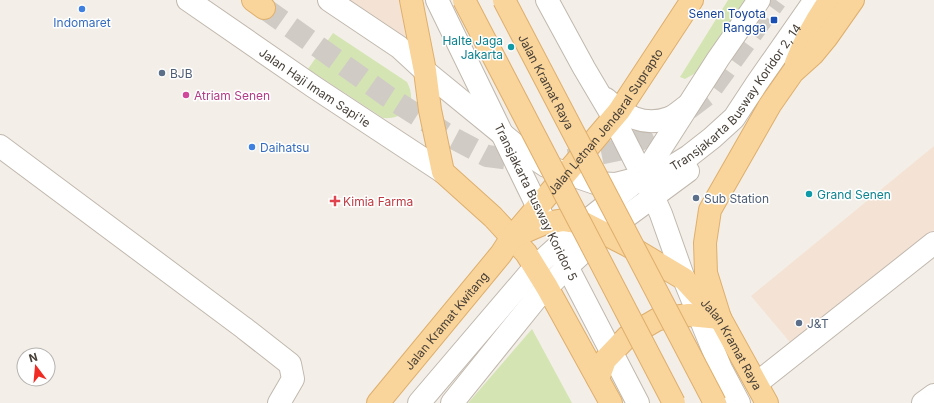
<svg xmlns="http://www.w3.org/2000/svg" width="934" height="403" viewBox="0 0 934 403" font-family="Inter,sans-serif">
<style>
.commercial{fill:#f4e3d4}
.green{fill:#d4e5b3}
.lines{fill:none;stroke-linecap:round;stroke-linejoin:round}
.major-tunnel{stroke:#d0ccc5;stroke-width:22;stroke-dasharray:22 11;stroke-linecap:butt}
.minor-casing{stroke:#c1b8ae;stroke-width:24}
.major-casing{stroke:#deaf6c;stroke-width:24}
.minor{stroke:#fff;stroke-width:22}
.major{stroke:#f9d49b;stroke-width:22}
.major-bridge-casing{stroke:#deaf6c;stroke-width:24;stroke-linecap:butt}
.major-bridge{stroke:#f9d49b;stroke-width:22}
.shop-dot{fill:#3f7fe0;stroke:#fff;stroke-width:1.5}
.transit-dot{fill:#1a4fb4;stroke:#fff;stroke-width:1.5}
.culture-dot{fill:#0f9aa8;stroke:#fff;stroke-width:1.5}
.service-dot{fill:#5c6f8a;stroke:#fff;stroke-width:1.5}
.hotel-dot{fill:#d1479c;stroke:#fff;stroke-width:1.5}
.health-dot{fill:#e0444e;stroke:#fff;stroke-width:1.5}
.labels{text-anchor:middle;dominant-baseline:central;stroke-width:3;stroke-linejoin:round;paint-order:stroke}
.transit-label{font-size:12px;fill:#164399;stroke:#fff;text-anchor:end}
.shop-label{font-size:12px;fill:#366cbe;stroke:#fff}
.culture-label{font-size:12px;fill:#0d838f;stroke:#fff;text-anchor:end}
.service-label{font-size:12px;fill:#4e5e75;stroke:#fff;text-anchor:start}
.street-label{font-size:12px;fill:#463f37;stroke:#fff}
.hotel-label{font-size:12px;fill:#b23c85;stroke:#fff;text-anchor:start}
.health-label{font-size:12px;fill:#be3a42;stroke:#fff;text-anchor:start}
</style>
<rect width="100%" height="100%" fill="#f3efe8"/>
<!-- commercial -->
<path class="commercial" d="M331 0H411L425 71Z
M934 146V230L793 346 751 296Z"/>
<!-- green -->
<path class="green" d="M728 0H750L701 70 685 79 680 77Z
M333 33 407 82C418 103 406 120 383 118L308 69Z
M532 329 572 403H468Z"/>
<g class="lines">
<!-- major-tunnel -->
<path class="major-tunnel" d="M264 8 387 96 453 138 487 156 531 162
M569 160 618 150 659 131 707 95 776 0"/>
<defs>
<g id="minor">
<path id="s1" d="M188 0 314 87 443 172"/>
<path id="s2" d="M329 0 399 47 425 71 523 151 546 166 595 183 616 184 663 172 689 156 712 138 734 118 757 83 815 0"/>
<path d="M437 0 545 222"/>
<path d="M547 0 584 68 613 117 653 196 661 214 684 279 721 369 739 403"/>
<path d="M606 99C624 116 644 127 669 118 675 116 681 110 687 106"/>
<path d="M0 146 244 328 290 364 293 379 279 403"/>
<path d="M561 255 638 403"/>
<path d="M757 383 934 243"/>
<path d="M419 403 535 267 584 223 643 176 718 59 759 0"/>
<path d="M452 403 535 300 567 267 604 233 688 171"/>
<path d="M923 403 934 395"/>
</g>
<g id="major">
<path d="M253 0 264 8"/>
<path d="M411 0 425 71 430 110 443 172 493 217 526 253 547 287 611 403"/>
<path d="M796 63C805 40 816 20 830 0"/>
<path id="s3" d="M515 236 545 223 564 220 584 223 627 245 684 279 720 318 767 403"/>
<path d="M720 318 706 273 705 243 710 210 770 105 793 72 813 54 827 37 853 0"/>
<path d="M598 379 605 360 627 337 658 319 689 315 720 318"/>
<path id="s4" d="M378 403 501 254 512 237 619 111 692 0"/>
</g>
</defs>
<!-- minor casing -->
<use href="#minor" class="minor-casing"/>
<!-- major casing -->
<use href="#major" class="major-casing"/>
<!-- minor -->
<use href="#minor" class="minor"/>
<!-- major -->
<use href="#major" class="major"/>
<defs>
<g id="major-bridge">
<path d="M464 0 674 403"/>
<path id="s5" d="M504 0 715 403"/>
</g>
</defs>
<!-- major-bridge casing -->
<use href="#major-bridge" class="major-bridge-casing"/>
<!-- major-bridge -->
<use href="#major-bridge" class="major-bridge"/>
</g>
<!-- markers -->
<g class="shop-dot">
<circle cx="82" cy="9" r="4"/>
<circle cx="252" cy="147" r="4"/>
</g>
<rect class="transit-dot" x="770" y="16" width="8" height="8" rx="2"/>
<g class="culture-dot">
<circle cx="511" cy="47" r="4"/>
<circle cx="809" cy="194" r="4"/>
</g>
<g class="service-dot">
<circle cx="162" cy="73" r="4"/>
<circle cx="696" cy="198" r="4"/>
<circle cx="799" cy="323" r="4"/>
</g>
<circle class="hotel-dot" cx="186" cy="95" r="4"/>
<path class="health-dot" d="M333 195h4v4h4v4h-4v4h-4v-4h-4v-4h4z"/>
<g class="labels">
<!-- transit labels -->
<g class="transit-label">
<text x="766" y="13">Senen Toyota<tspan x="766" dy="14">Rangga</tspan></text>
</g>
<!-- shop labels -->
<g class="shop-label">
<text x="82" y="22">Indomaret</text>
<text x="260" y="147" text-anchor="start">Daihatsu</text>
</g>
<!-- culture labels -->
<g class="culture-label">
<text x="503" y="40">Halte Jaga<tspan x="503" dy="14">Jakarta</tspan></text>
<text x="817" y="194" text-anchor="start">Grand Senen</text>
</g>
<!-- service labels -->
<g class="service-label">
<text x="170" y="73">BJB</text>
<text x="704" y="198">Sub Station</text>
<text x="807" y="323">J&amp;T</text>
</g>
<!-- street labels -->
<g class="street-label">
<text stroke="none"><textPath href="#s5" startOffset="92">Jalan Kramat Raya</textPath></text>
<text stroke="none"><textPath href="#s1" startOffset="154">Jalan Haji Imam Sapi'ie</textPath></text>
<text stroke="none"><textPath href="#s2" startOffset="501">Transjakarta Busway Koridor 2, 14</textPath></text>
<text stroke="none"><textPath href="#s4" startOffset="362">Jalan Letnan Jenderal Suprapto</textPath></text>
<text transform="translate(536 202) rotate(64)">Transjakarta Busway Koridor 5</text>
<text stroke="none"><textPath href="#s4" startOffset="107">Jalan Kramat Kwitang</textPath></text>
<text stroke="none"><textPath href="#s3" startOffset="268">Jalan Kramat Raya</textPath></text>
</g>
<!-- hotel labels -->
<g class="hotel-label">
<text x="194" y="95">Atriam Senen</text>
</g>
<!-- health labels -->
<g class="health-label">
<text x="343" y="201">Kimia Farma</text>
</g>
</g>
<!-- north arrow -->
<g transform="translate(36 367) rotate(344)"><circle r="19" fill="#ffffff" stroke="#b5b2af"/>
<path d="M0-3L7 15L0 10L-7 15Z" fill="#ef2b23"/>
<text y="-6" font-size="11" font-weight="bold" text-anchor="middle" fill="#463f37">N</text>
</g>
</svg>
